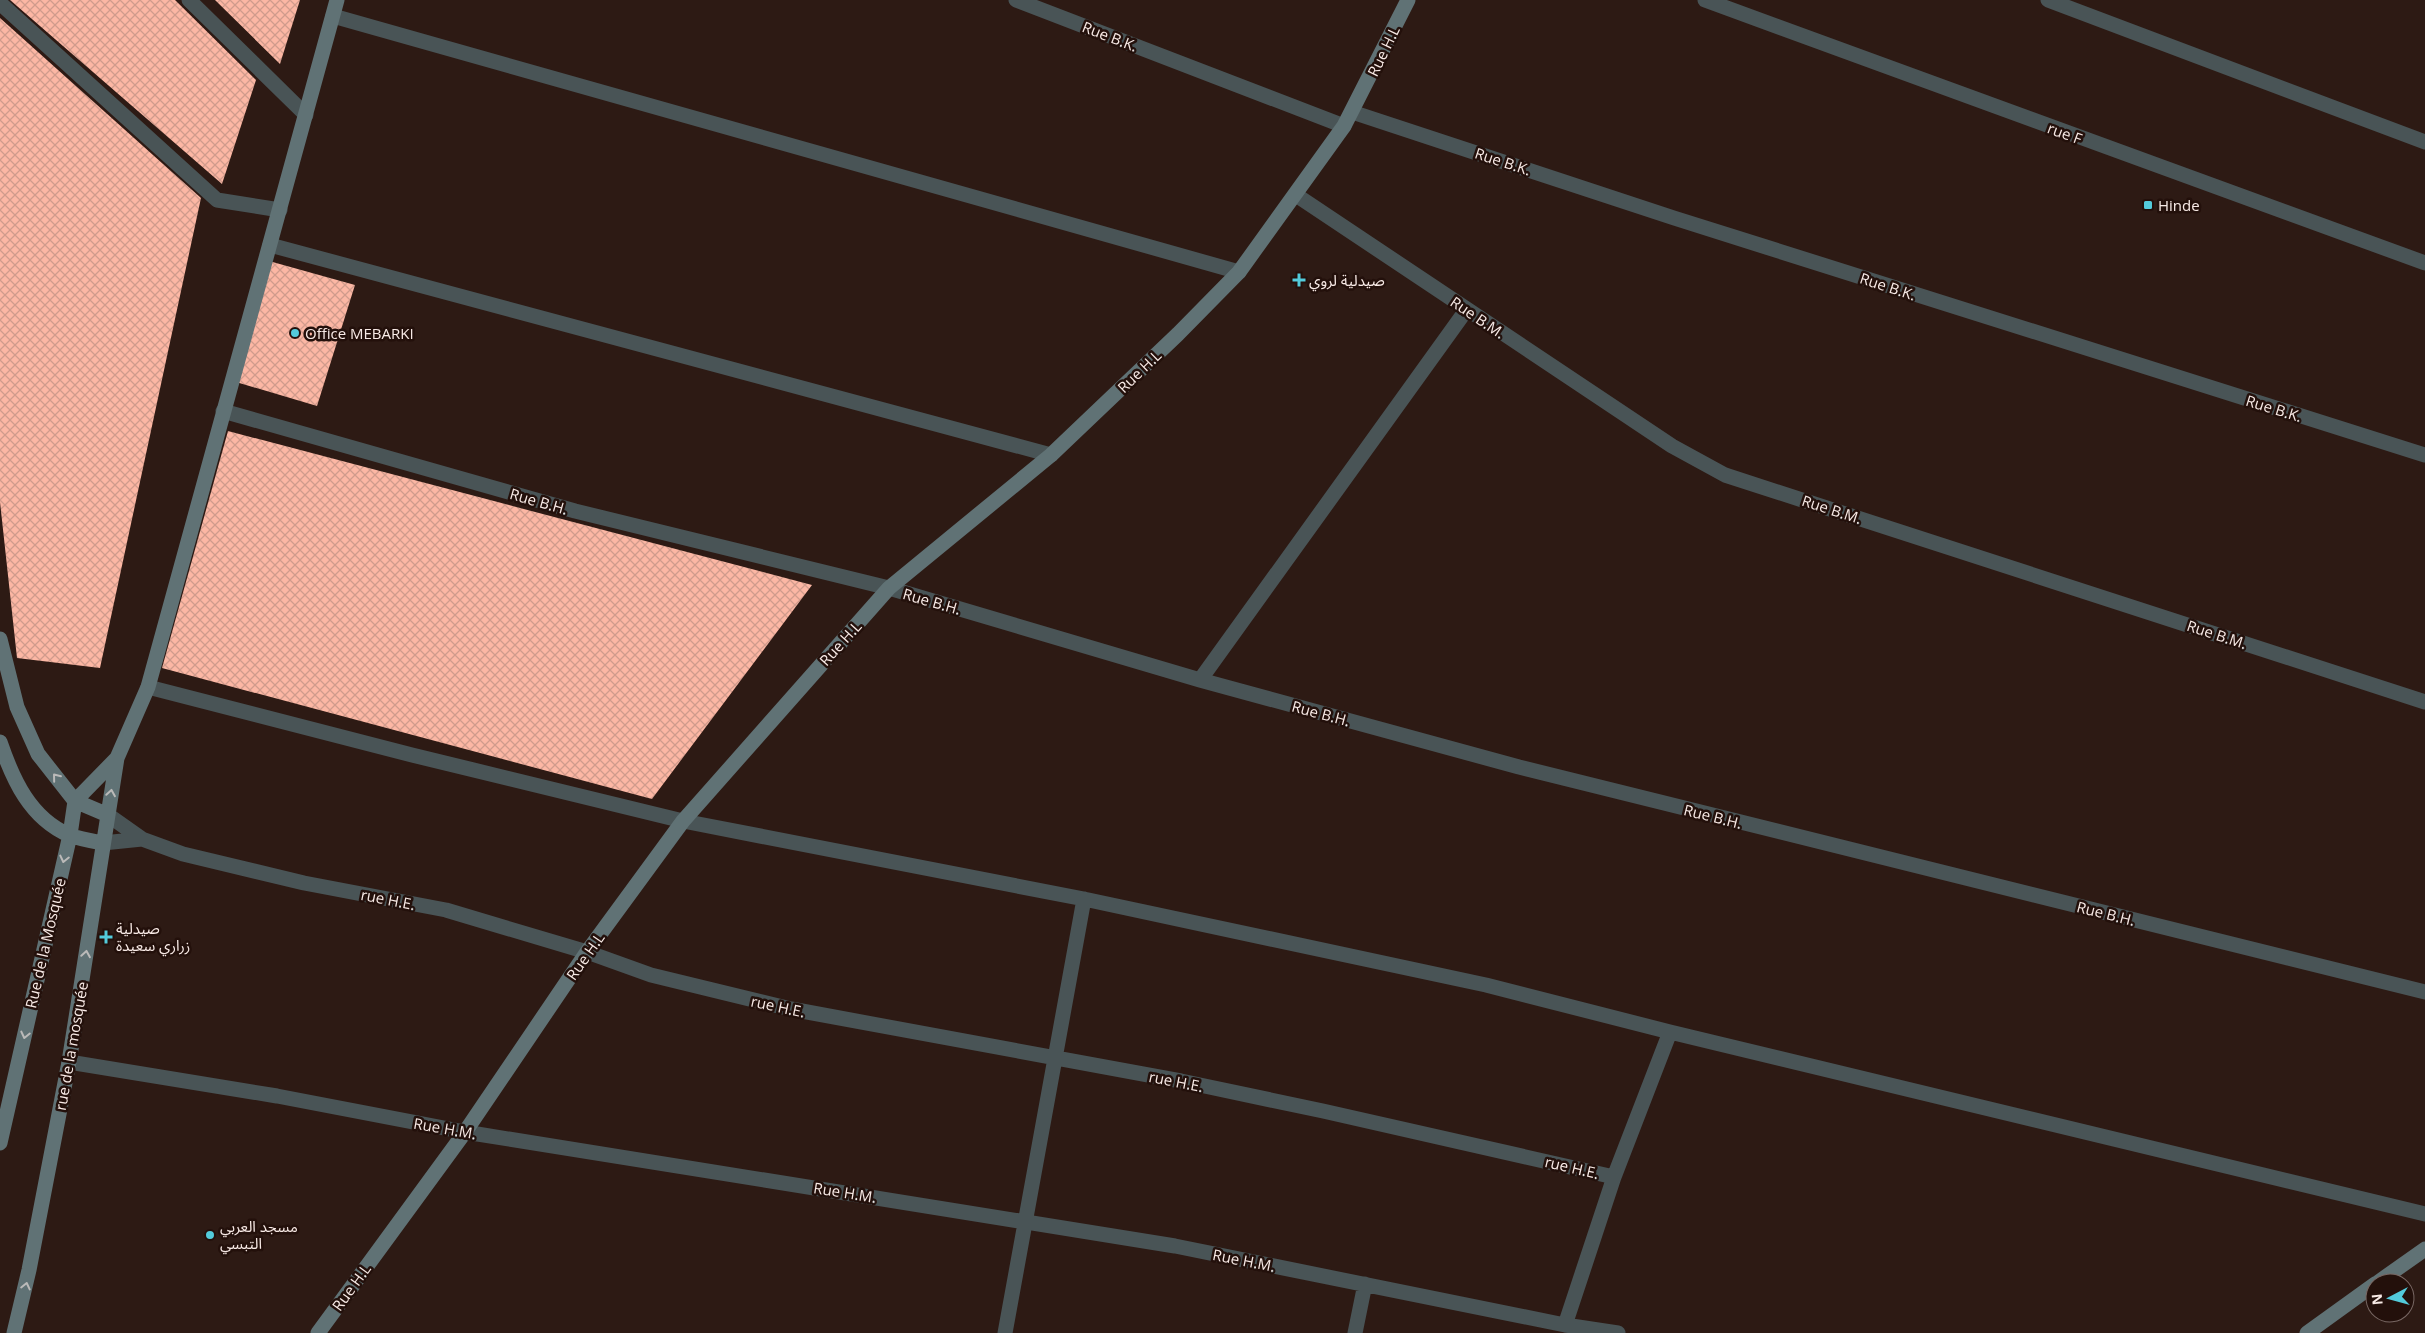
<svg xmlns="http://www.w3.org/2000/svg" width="2425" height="1333" viewBox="0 0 2425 1333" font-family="'Open Sans','Noto Sans Arabic',sans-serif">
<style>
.building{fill:url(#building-cross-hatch)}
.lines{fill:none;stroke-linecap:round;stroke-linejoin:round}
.street{stroke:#495456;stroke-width:15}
.secondary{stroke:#607275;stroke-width:15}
.oneway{stroke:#bbbab9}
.poi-dot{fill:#53cbdb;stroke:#23100b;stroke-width:2}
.labels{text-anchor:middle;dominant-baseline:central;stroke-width:5;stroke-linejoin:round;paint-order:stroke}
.street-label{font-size:15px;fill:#f8eae6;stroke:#23100b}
.poi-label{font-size:15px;fill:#f8eae6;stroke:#23100b;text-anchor:start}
</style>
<defs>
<pattern id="building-cross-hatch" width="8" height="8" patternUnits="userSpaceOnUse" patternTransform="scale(1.25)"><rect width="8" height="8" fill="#fcb7a4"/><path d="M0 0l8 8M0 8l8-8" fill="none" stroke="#d09b8c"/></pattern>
</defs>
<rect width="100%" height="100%" fill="#2d1a14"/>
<!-- building -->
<path class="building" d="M10 0H175L256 80 222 184Z
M215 0H300L280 64Z
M0 18 201 198 100 668 17 658 0 502Z
M269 261 355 285 317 406 236 382Z
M228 431 812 585 652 799 162 668Z"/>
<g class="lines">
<!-- street -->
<path class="street" d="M189 0 306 115
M1016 0 1344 126
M1705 0 2425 263
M2048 0 2425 142
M0 3 217 200 280 210
M333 16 1239 272
M1352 112 1674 218 2425 455
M1296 195 1672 446 1725 475 2425 702
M270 245 1051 455
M223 411 575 511 889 588 1200 680 1519 767 2425 992
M1200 680 1467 309
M148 687 412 755 683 821 1084 899 1486 985 1670 1032 2425 1214
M108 815 142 839
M103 843 142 839 183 854 304 883 446 910 587 952 651 975 791 1009 1181 1081 1323 1111 1614 1177
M69 1062 277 1096 465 1132 1175 1246 1565 1325 1618 1333
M1565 1325 1614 1177 1670 1032
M1005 1333 1084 899
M1355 1333 1365 1284"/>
<!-- secondary -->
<path class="secondary" d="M0 639 17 707 38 754 75 801 108 815
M0 742C13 780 30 818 69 835 80 839 92 841 103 843
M0 1143 70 835 75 801 117 758
M2377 1283 2425 1249
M14 1333 29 1270 69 1062 117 758 148 687 337 0
M318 1333 465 1132 587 952 683 821 889 588 1051 455 1178 334 1239 272 1344 126 1408 0
M2307 1333 2375 1284"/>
</g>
<!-- one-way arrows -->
<defs><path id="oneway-chevron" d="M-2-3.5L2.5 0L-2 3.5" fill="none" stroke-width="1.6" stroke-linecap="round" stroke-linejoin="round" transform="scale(1.25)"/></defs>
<g class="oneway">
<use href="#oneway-chevron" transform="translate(56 777) rotate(-129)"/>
<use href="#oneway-chevron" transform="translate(111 793) rotate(-81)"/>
<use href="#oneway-chevron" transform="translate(64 859) rotate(103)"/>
<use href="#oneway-chevron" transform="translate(86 954) rotate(-81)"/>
<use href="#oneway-chevron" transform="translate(25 1035) rotate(103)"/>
<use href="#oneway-chevron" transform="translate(26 1286) rotate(-77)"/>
</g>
<!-- markers -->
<g class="poi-dot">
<rect x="2143" y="200" width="10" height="10" rx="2.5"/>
<path d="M1296.5 272.5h5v5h5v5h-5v5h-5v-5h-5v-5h5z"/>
<circle cx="295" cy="333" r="5"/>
<path d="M103.5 929.5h5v5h5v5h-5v5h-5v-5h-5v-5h5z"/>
<circle cx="210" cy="1235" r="5"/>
</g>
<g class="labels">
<!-- street labels -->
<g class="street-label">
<text transform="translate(1110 36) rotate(21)">Rue B.K.</text>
<text transform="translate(1383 51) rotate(-64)">Rue H.L</text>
<text transform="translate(2065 133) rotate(20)">rue F</text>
<text transform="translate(1503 161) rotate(18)">Rue B.K.</text>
<text transform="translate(1888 286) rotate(18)">Rue B.K.</text>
<text transform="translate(1478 317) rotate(34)">Rue B.M.</text>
<text transform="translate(1139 371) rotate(-44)">Rue H.L</text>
<text transform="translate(2274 408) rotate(17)">Rue B.K.</text>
<text transform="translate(539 501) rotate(16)">Rue B.H.</text>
<text transform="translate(1832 509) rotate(18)">Rue B.M.</text>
<text transform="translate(932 601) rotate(16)">Rue B.H.</text>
<text transform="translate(2217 634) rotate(18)">Rue B.M.</text>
<text transform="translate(840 643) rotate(-48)">Rue H.L</text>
<text transform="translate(1321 713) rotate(15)">Rue B.H.</text>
<text transform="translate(1713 816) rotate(14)">Rue B.H.</text>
<text transform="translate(388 899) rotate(11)">rue H.E.</text>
<text transform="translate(2106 913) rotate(14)">Rue B.H.</text>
<text transform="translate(45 943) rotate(-77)">Rue de la Mosquée</text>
<text transform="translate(585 956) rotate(-55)">Rue H.L</text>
<text transform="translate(778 1006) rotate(12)">rue H.E.</text>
<text transform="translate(71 1046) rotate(-80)">rue de la mosquée</text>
<text transform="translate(1176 1081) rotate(11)">rue H.E.</text>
<text transform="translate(445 1128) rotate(10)">Rue H.M.</text>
<text transform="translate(1572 1167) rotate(13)">rue H.E.</text>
<text transform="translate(845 1192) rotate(9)">Rue H.M.</text>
<text transform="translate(1244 1260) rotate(11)">Rue H.M.</text>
<text transform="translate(351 1287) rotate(-54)">Rue H.L</text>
</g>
<!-- poi labels -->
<g class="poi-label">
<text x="2158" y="205">Hinde</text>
<text x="1309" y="280">صيدلية لروي</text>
<text x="305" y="333">Office MEBARKI</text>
<text x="116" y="928">صيدلية<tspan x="116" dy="17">زراري سعيدة</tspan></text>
<text x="220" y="1226">مسجد العربي<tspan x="220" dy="17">التبسي</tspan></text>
</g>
</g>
<!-- north arrow -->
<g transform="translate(2390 1298) rotate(264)"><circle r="24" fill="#23100b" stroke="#786763"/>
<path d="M0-4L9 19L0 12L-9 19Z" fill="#53cbdb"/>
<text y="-8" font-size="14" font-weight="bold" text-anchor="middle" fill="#f8eae6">N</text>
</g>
</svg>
